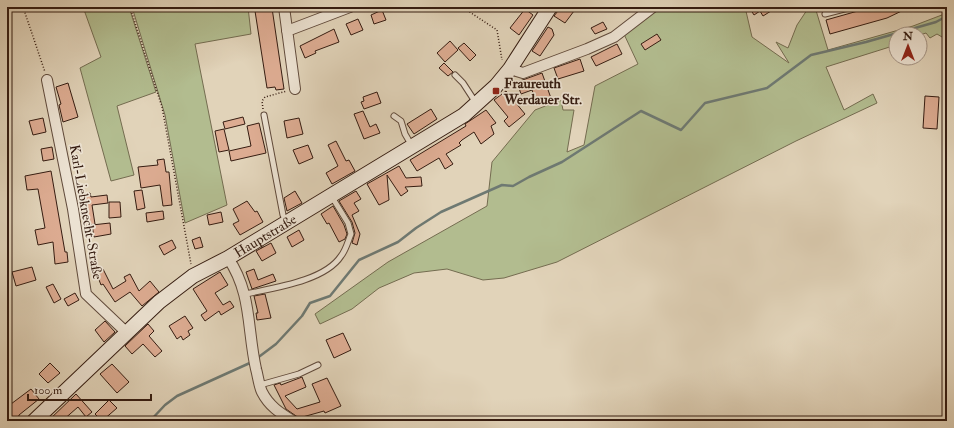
<svg xmlns="http://www.w3.org/2000/svg" width="954" height="428" viewBox="0 0 954 428" font-family="'IM FELL Double Pica',serif">
<style>
.green{fill:#b2bc8f;stroke:#746c50}
.lines{fill:none;stroke-linecap:round;stroke-linejoin:round}
.stream{stroke:#6e7972;stroke-width:2.5}
.building{fill:#ddac92;stroke:#351c11}
.lane-casing{stroke:#604a3b;stroke-width:7}
.street-casing{stroke:#604a3b;stroke-width:12}
.secondary-casing{stroke:#351c11;stroke-width:16}
.path{stroke:#351c11;stroke-width:1.5;stroke-dasharray:1 2;stroke-linecap:butt}
.lane{stroke:#ece2d2;stroke-width:5}
.street{stroke:#ece2d2;stroke-width:10}
.secondary{stroke:#ece2d2;stroke-width:14}
.poi-dot{fill:#8f2418;stroke:#ece2d2;stroke-width:1.5}
.labels{text-anchor:middle;dominant-baseline:central;stroke-width:3.5;stroke-linejoin:round;paint-order:stroke}
.poi-label{font-size:14px;font-weight:bold;fill:#351c11;stroke:#ece2d2;text-anchor:start}
.street-label{font-size:14px;fill:#351c11;stroke:#ece2d2}
</style>
<rect width="100%" height="100%" fill="#e1d3b9"/>
<filter id="stains"><feTurbulence type="fractalNoise" baseFrequency=".005" numOctaves="4"/><feColorMatrix values="0 0 0 0 .2 0 0 0 0 .09 0 0 0 0 .02 0 0 0 .5 -.17"/></filter>
<radialGradient id="worn" r=".72"><stop offset=".6" stop-color="#630" stop-opacity="0"/><stop offset="1" stop-color="#630" stop-opacity=".3"/></radialGradient>
<!-- green -->
<path class="green" d="M83 7H129L156 92 117 106 134 175 111 181 80 68 101 57Z
M132 7H248L251 34 195 44 227 205 185 223 165 115Z
M658 7H745L752 37 789 63 776 42 788 48 797 25 809 7H815L828 50 913 26 947 13V34L942 37 937 34 930 38 926 33 920 35 896 34V45L826 67 844 110 873 94 877 103 796 141 557 262 504 278 483 280 447 269 414 273 379 288 352 309 320 324 315 314 388 262 487 206 492 162 535 110 561 100 563 110H574L567 152 584 145 595 86 638 64 623 32Z"/>
<g class="lines">
<!-- stream -->
<path class="stream" d="M256 359 276 344 302 316 310 303 330 296 359 260 398 242 416 228 441 212 502 185 513 186 529 177 562 162 641 111 681 130 705 103 767 88 811 55 866 42 936 22 947 16
M150 421 165 405 177 396 252 362"/>
</g>
<!-- building -->
<path class="building" d="M561 7H577L565 23 554 16Z
M749 7H768L771 11 763 16 760 11 754 15Z
M872 7H910L887 18 830 34 826 20Z
M272 8 284 89 276 90 275 87 267 88 255 11Z
M525 9 533 15 519 35 510 28Z
M382 10 386 20 374 24 371 15Z
M358 19 363 30 351 35 346 24Z
M603 22 607 29 595 34 591 28Z
M548 27 552 29 554 35 540 56 532 51Z
M334 29 339 42 315 51 316 53 305 58 300 46Z
M657 34 661 40 645 50 641 44Z
M450 41 458 50 445 62 437 53Z
M464 43 476 55 470 61 458 48Z
M617 44 622 54 596 66 591 57Z
M580 59 584 71 558 79 554 68Z
M444 63 453 72 448 76 439 68Z
M542 73 552 101 543 105 541 99 536 101 532 90 521 94 517 82Z
M68 83 78 117 63 122 59 105 61 104 56 87Z
M506 91 525 114 509 127 504 121 508 117 494 100Z
M377 92 381 103 364 109 361 102 364 101 363 97Z
M925 96 939 97 937 129 923 128Z
M431 109 437 119 414 134 407 124Z
M486 110 496 123 491 126 494 134 481 144 474 132 462 140 459 143 461 145 446 154 453 164 445 169 439 158 417 171 410 160 466 126 465 124Z
M363 111 370 127 376 124 380 133 364 139 354 114Z
M243 117 245 124 225 129 223 122Z
M43 118 46 132 33 135 29 121Z
M299 118 303 134 287 138 284 121Z
M259 123 266 153 231 161 229 151 251 146 247 126Z
M224 129 229 150 219 152 215 131Z
M336 141 346 161 349 160 355 171 332 184 326 173 338 166 328 145Z
M308 145 313 158 299 164 293 150Z
M52 147 54 159 43 161 41 149Z
M164 159 166 172H169L172 205 163 206 160 185 141 188 138 167 158 165 157 160Z
M399 166 406 178 421 177 422 186 405 187 408 191 401 196 387 175 389 200 379 205 367 184Z
M51 171 65 252H67L68 262 55 264 53 242 38 245 35 230 45 228 38 189 27 190 25 176Z
M142 190 145 208 137 210 134 191Z
M295 191 302 203 287 211 284 198Z
M356 191 361 199 354 203 359 211 352 215 360 234 357 245 352 243 355 233 352 222 339 201Z
M90 193 91 197 107 195 108 203 92 205 95 224 84 226 79 195Z
M247 201 255 212 257 211 263 222 240 235 233 224 239 221 233 209Z
M109 202H120L121 217 109 218Z
M333 206 344 225 347 234 345 239 339 242 329 223 327 224 321 214Z
M163 211 164 219 147 222 146 213Z
M221 212 223 222 209 225 207 215Z
M110 223 111 234 94 237 92 225Z
M299 230 304 240 292 247 287 237Z
M200 237 203 247 195 249 192 240Z
M172 240 176 248 164 255 159 246Z
M271 243 276 253 262 261 256 251Z
M32 267 36 280 16 286 12 272Z
M103 269 113 289 126 281 124 277 130 274 139 291 150 281 159 292 142 306 130 292 115 302 103 284 101 285 96 272Z
M254 269 258 280 273 274 276 281 252 289 246 272Z
M220 272 228 285 215 293 223 305 230 301 234 307 221 315 219 311 205 321 201 315 207 311 193 289Z
M53 284 61 299 54 303 46 287Z
M75 293 79 300 68 306 64 299Z
M265 294 271 318 257 320 256 313H258L254 296Z
M185 316 193 328 188 331 190 335 183 340 181 336 177 339 169 326Z
M105 321 115 332 104 342 95 330Z
M148 324 154 331 149 336 162 351 155 357 143 344 132 354 125 346Z
M343 333 351 350 334 358 326 340Z
M50 363 60 373 48 383 39 374Z
M112 364 129 382 117 393 100 374Z
M302 377 306 387 285 396 297 409 320 402 312 384 327 378 341 406 325 413 324 411 299 418 286 409 274 385 280 383 281 385Z
M31 389 39 399 19 415V416L7 421V407Z
M76 394 92 412 86 417 78 407 62 421H48Z
M109 400 117 408 102 421 95 414Z"/>
<g class="lines">
<defs>
<path id="lane" d="M825 14 852 7
M455 75 463 83 476 103
M264 115 283 215 286 221
M394 116 401 121 405 134 412 146
M246 294C273 288 325 281 341 256 346 250 348 241 351 234L348 223 332 197
M260 385 299 374 318 365"/>
<path id="street" d="M284 7 295 89
M287 31 350 7
M510 69 523 73 587 49 614 37 653 7
M47 80 73 209 86 294 127 333
M228 258C252 293 247 329 256 369 258 376 259 386 262 392 269 406 280 413 293 421"/>
<g id="secondary">
<path id="s1" d="M34 421 159 302 193 276 228 258 464 115 496 86 510 69 550 7"/>
</g>
</defs>
<!-- lane casing -->
<use href="#lane" class="lane-casing"/>
<!-- street casing -->
<use href="#street" class="street-casing"/>
<!-- secondary casing -->
<use href="#secondary" class="secondary-casing"/>
<!-- path -->
<path class="path" d="M23 7 45 72
M130 7 162 107 191 264
M462 7 497 30 502 60
M263 109 262 101 265 97 287 91"/>
<!-- lane -->
<use href="#lane" class="lane"/>
<!-- street -->
<use href="#street" class="street"/>
<!-- secondary -->
<use href="#secondary" class="secondary"/>
</g>
<!-- markers -->
<rect class="poi-dot" x="492" y="87" width="8" height="8" rx="2"/>
<g class="labels">
<!-- poi labels -->
<g class="poi-label">
<text x="504" y="83">Fraureuth<tspan x="504" dy="16">Werdauer Str.</tspan></text>
</g>
<!-- street labels -->
<g class="street-label">
<text transform="translate(86 212) rotate(80)">Karl-Liebknecht-Straße</text>
<text stroke="none"><textPath href="#s1" startOffset="298">Hauptstraße</textPath></text>
</g>
</g>
<!-- margin -->
<rect width="954" height="428" fill="none" stroke="#e1d3b9" stroke-width="24"/>
<rect x="8" y="8" width="938" height="412" fill="none" stroke="#351c11" stroke-width="2"/>
<rect x="12" y="12" width="930" height="404" fill="none" stroke="#351c11"/>
<!-- north arrow -->
<g transform="translate(908 46)"><circle r="19" fill="#ece2d2" stroke="#a39385"/>
<path d="M0-3L7 15L0 10L-7 15Z" fill="#8f2418"/>
<text y="-6" font-size="11" font-weight="bold" text-anchor="middle" fill="#351c11">N</text>
</g>
<!-- scale -->
<path d="M28 394v6h123v-6" fill="none" stroke="#351c11" stroke-width="2"/>
<text x="34" y="394" font-size="12" fill="#351c11" stroke="#ece2d2" stroke-width="3" paint-order="stroke">100 m</text>
<rect width="100%" height="100%" filter="url(#stains)"/>
<rect width="100%" height="100%" fill="url(#worn)"/>
</svg>
